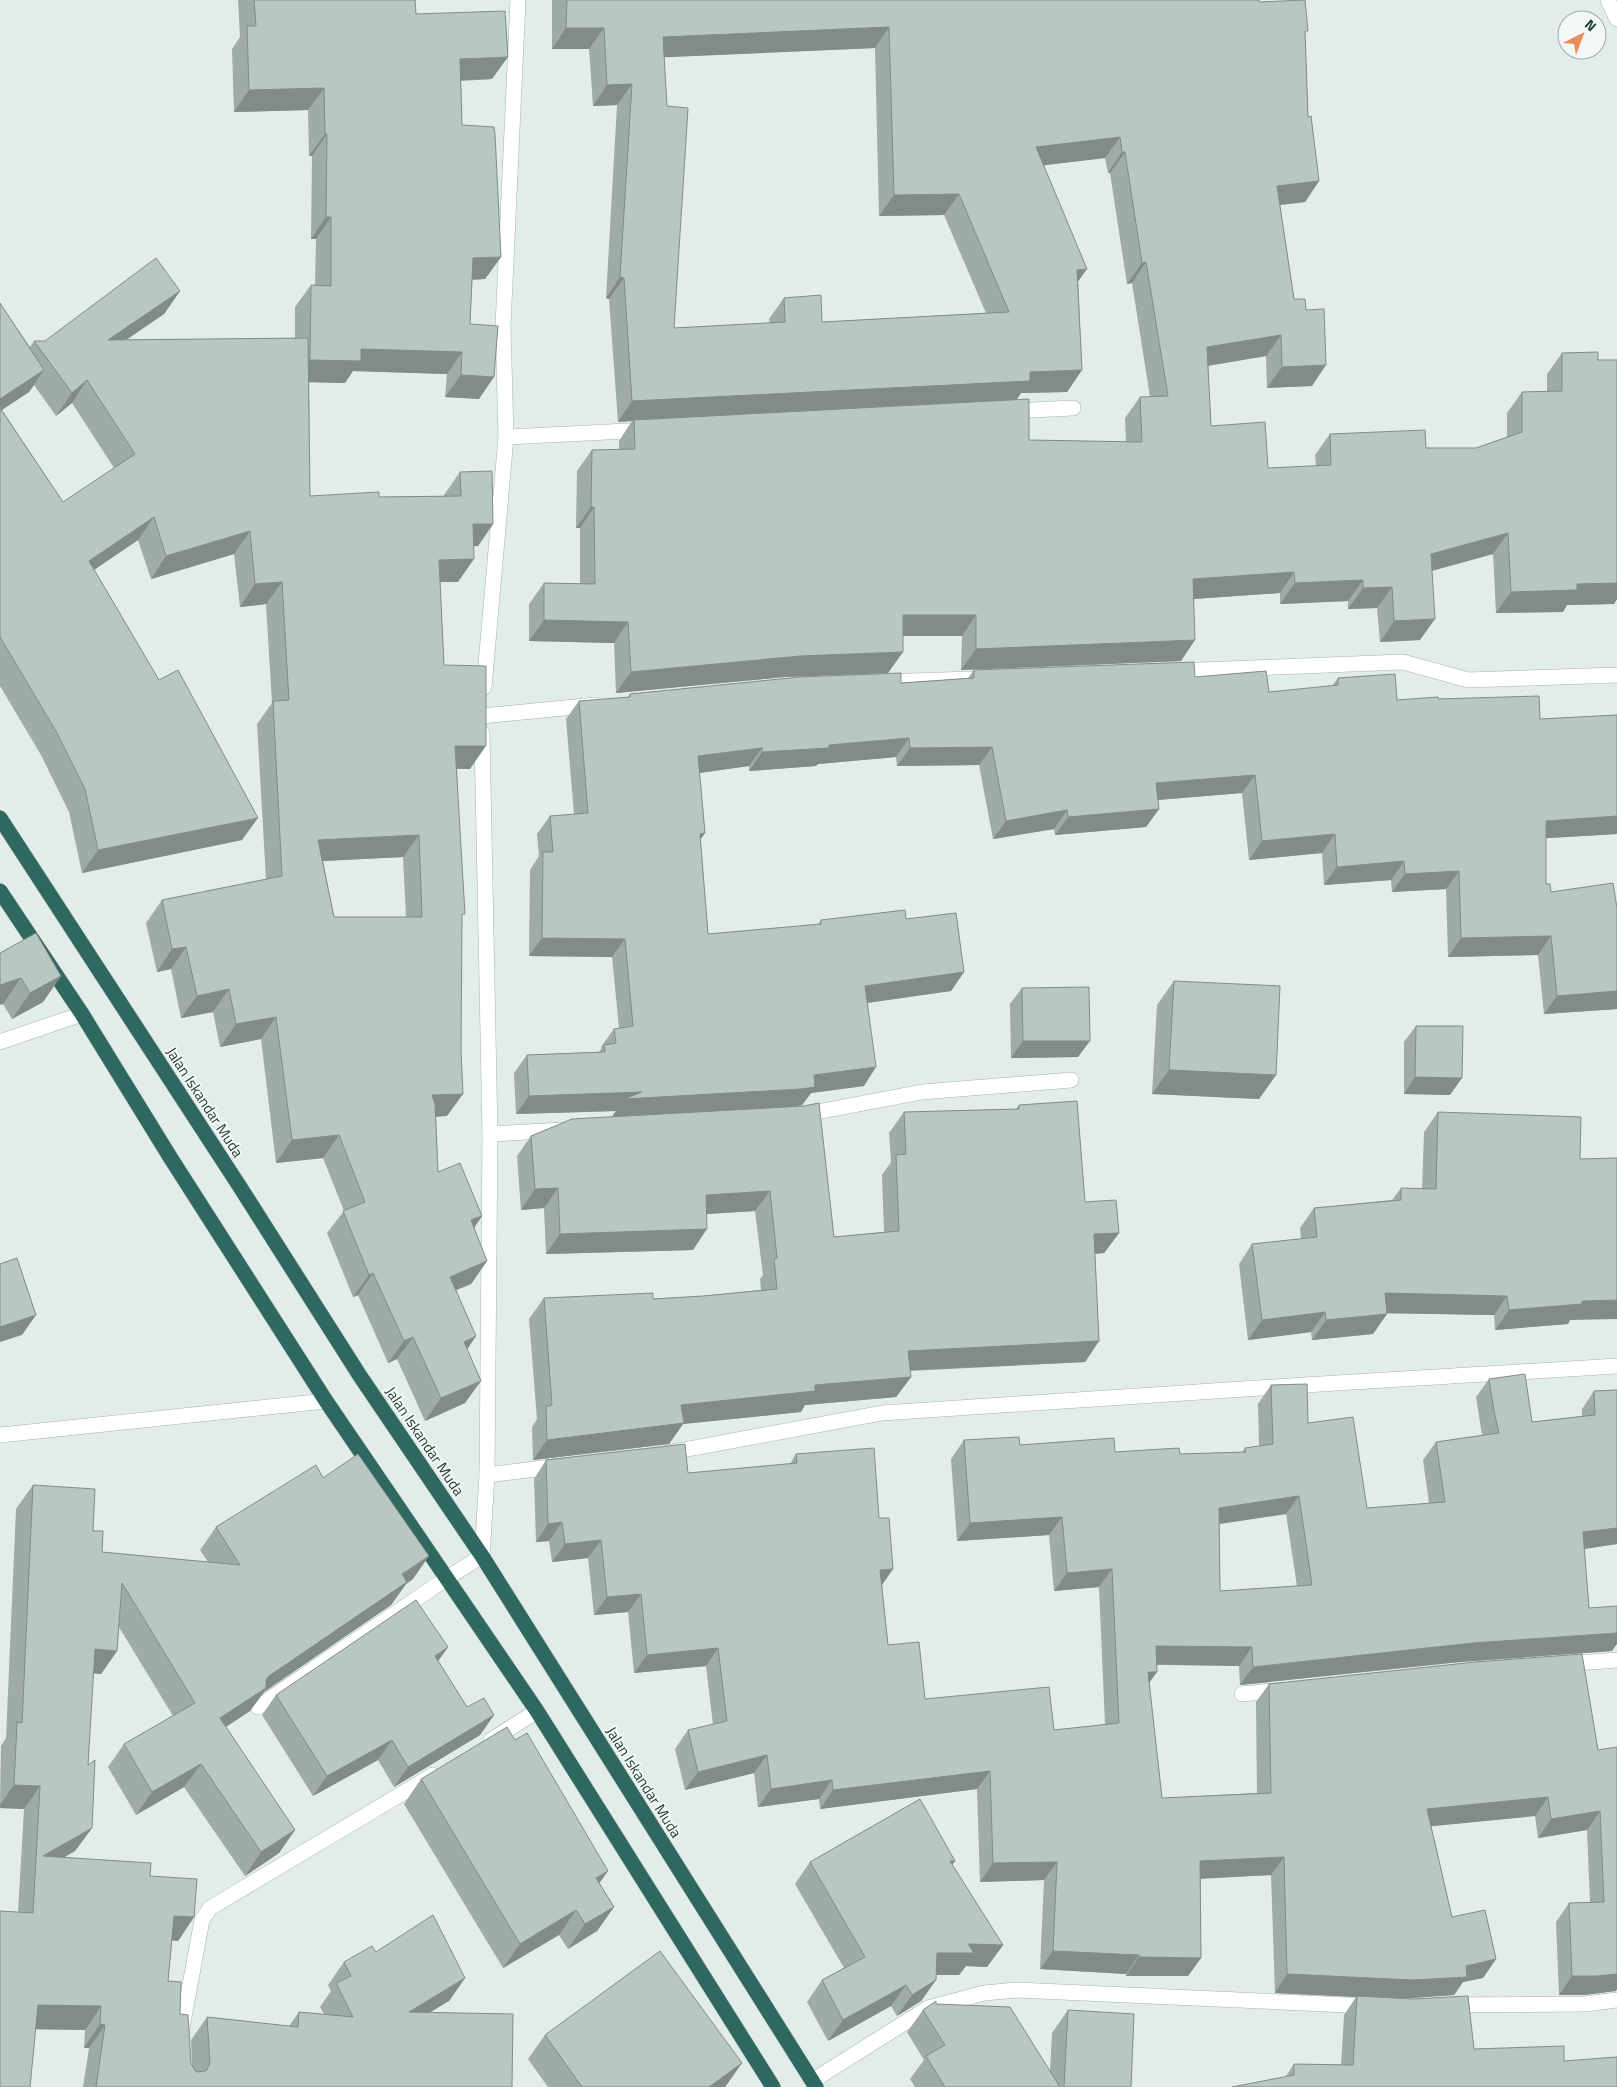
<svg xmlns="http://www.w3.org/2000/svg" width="1617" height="2087" viewBox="0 0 1617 2087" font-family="'Titillium Web',sans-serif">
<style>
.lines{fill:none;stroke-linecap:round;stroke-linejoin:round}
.street-casing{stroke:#a5b4b0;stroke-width:16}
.secondary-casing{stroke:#a1b7b1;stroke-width:16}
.highway-casing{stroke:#c1c8c7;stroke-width:16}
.street{stroke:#fff;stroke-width:15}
.secondary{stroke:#fff;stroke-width:15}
.highway{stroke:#2f6861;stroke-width:15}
.wall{fill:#9eaba7;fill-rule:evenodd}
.shaded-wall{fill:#818b88}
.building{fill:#b8c7c2;stroke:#818b88;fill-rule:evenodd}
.labels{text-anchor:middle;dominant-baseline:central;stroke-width:4;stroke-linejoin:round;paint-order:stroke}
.street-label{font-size:15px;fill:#233c38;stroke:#f3f8f6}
</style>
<rect width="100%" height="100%" fill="#e2ece8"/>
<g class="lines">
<defs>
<path id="street" d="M1608 0 1617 19
M1009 411 1073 408
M506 437 647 430
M1174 671 1403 662 1468 680 1617 675
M882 682 971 679
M482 716 595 705
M0 1042 82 1014
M801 1115 922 1092 1071 1080
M490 1134 564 1130
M0 1435 326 1401
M667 1453 882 1413 1304 1385 1617 1366
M487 1475 560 1466
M1564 1664 1617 1660
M1242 1694 1282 1690
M258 1707 447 1578
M491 1740 537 1711
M1450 2005 1585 2004 1617 2000
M181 2033 202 1920 210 1908 433 1775
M812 2081 928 2008 984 1993 1017 1990 1370 2006"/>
<path id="secondary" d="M484 687 506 437 503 326 518 0
M447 1578 482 1556 487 1475 490 1134 482 733"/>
<path id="highway" d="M0 818 240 1187 360 1376 482 1556 816 2087
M0 891 82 1014 170 1157 326 1401 537 1711 773 2087"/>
</defs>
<!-- street casing -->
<use href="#street" class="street-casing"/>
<!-- secondary casing -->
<use href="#secondary" class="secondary-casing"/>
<!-- highway casing -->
<use href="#highway" class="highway-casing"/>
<!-- street -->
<use href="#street" class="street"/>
<!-- secondary -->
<use href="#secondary" class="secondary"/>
<!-- highway -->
<use href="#highway" class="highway"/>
</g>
<!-- wall -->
<path class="wall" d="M238 0H415L416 14 492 79 461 81 462 125 501 257 485 279 472 280 470 324 479 399 445 397 447 374 353 371 345 383 309 382 310 496 379 497 444 496V495L460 472 493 524 478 546H473L458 582H440L444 665 470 769H457L462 917 447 1116 436 1117 438 1172 482 1216 474 1228 487 1261 471 1284 456 1290 467 1350 465 1403 425 1421 397 1359 388 1363 358 1295 353 1297 327 1233 344 1211 323 1158 276 1163 261 1039 220 1047 213 1012 181 1018 171 969 157 972 146 923 162 900 266 879 257 724 272 703 266 604 240 607 234 554 151 579 138 540 94 570 242 840 82 873 69 812 41 755 0 686V303L30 347 34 341H45L180 291 164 314 126 340 295 338V307L311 285H315L316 239H311L312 156H309L308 110 234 112 232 49 240 37ZM34 385 56 416 72 403 114 468 63 502 2 410 29 392ZM403 857 406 917H334L323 861Z
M552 0H1259V2L1305 34 1308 117 1319 181 1305 202 1280 205 1294 299 1312 386 1267 388 1266 356 1208 366 1211 426 1268 468 1316 466 1315 455 1330 434 1426 448H1476L1507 437V413L1522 392 1547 391V374L1562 353 1598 360H1617V599L1614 604 1567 605 1563 612 1496 613 1493 554 1432 571 1420 640 1380 642 1377 608 1348 609V601L1280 604V593L1194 599 1181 661 961 670 962 636H903L888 673 785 677 616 693 614 643 529 641V604L544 583 580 584V528H576L577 471 592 450H619V441L632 421 618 422 609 299 606 298 617 105 593 106 589 49H552ZM875 48 879 216 944 215 986 313 822 322 784 298 769 319 770 323 674 328 664 57ZM1105 158 1108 173H1110L1127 284 1132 283 1150 397H1140L1125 418 1126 442 1029 440 1016 400 1021 393 1067 392 1082 370 1078 281 1044 165Z
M974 670 1195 677 1269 692 1332 686 1338 678 1397 700 1438 699 1540 719 1617 715V834L1546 838V884L1551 892 1617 908V1009L1544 1014 1538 955 1448 957 1446 889 1392 892 1391 880 1324 885 1322 853 1249 860 1242 793 1158 800 1159 809 1146 827 1055 835 1054 829 993 839 979 765 897 766 896 757 818 764 816 766 749 771V766L699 773 705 833 700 840 708 934 818 925 821 920 906 919 964 972 951 991 867 1003 864 1086 811 1093 802 1105 795 1106 834 1237 884 1232 882 1175 891 1162 889 1133 904 1112 1016 1109 1019 1105 1085 1202 1119 1233 1104 1253 1095 1254 1099 1341 1085 1362 910 1371 911 1377 896 1397 805 1405 801 1412 683 1424 669 1444 533 1460 532 1427 537 1419 529 1319 544 1298 653 1299 703 1296 761 1290 760 1279 763 1275 755 1211 707 1214 693 1250 546 1254 544 1208 521 1210 517 1156 531 1136 612 1117 616 1111 516 1114 514 1073 527 1055 599 1052 601 1049V1047L614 1029 619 1028 612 957 529 956 530 870 539 856 537 834 550 816 574 814 566 719 579 701 627 698 630 694 901 683 968 678Z
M0 953 61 976 43 1002 12 1019 3 1004Z
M1174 981 1276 1075 1259 1099 1152 1094 1157 1005Z
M1022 988 1078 1057 1011 1058 1010 1004Z
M1416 1026 1450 1095 1404 1094V1042Z
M1438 1112 1570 1320 1568 1324 1495 1330 1494 1315 1387 1313 1373 1334 1312 1340 1311 1332 1248 1340 1239 1264 1252 1244 1301 1239 1300 1228 1314 1208 1392 1200 1401 1188 1422 1189 1424 1132Z
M1489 1379 1532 1422 1582 1416V1409L1594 1391 1617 1390V1544L1584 1549 1589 1608 1612 1651 1460 1662 1240 1685 1239 1666 1157 1665 1149 1683 1162 1798 1257 1793 1256 1702 1269 1684 1598 1750 1616 1991 1584 1995H1559L1556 1922 1569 1903H1590L1587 1830 1538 1838 1535 1816 1431 1826 1452 1917 1496 1959 1483 1978 1463 1982 1454 1995 1402 1998 1474 2049 1564 2061 1617 2087 1286 2076 1294 2064 1341 2065 1344 2015 1356 1997 1275 1993 1271 1875 1201 1879V1958L1188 1976H1126V1974L1040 1969 1044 1880 980 1882 977 1789 820 1809 819 1799 758 1807 754 1773 685 1790 675 1749 688 1730 713 1725 706 1666 634 1673 628 1612 594 1615 588 1558 552 1562 549 1541 536 1542 534 1479 546 1460 688 1473 790 1464 796 1454 882 1585 888 1645 925 1699 1054 1730 1105 1725 1099 1587 1054 1591 1049 1535 957 1541 951 1459 964 1440 1115 1452 1180 1454 1242 1452 1245 1448 1259 1446 1258 1404 1271 1385 1308 1423 1367 1508 1429 1503 1423 1460 1436 1442 1482 1435 1476 1397ZM1286 1514 1297 1586 1220 1591 1219 1524Z
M323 1478 413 1579 406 1584 391 1605 264 1692 250 1711 226 1727 295 1830 279 1853 245 1876 184 1787 136 1815 108 1767 124 1744 173 1716 119 1627 117 1651 101 1674 93 1673 88 1765 92 1828 75 1851 64 1857 150 1876 194 1917 178 1941 172 1940 168 1981 180 2014 191 2064 192 2066 191 2040 207 2017 289 2026 299 2012 324 2014 320 2007 331 1991 328 1985 344 1962 376 1952 465 1978 449 2001 430 2012 512 2087H83L89 2048H84L85 2030 36 2029 18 1912 24 1809 0 1808 1 1746 6 1738 16 1509 33 1485 93 1531 102 1552 208 1562 200 1550 216 1527Z
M448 1647 438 1661 467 1707 494 1715 480 1735 394 1787 378 1760 313 1796 262 1715 276 1695Z
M421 1779 599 1883 614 1907 597 1931 568 1949 559 1935 503 1968 404 1804Z
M810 1862 952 1865 1003 1945 987 1967 966 1966 959 1975H936V1980L921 2001 897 2016 891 2006 828 2041 807 2002 822 1980 844 1968 795 1884Z
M936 2004 1050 2071 1052 2033 1068 2010 1131 2087H915L910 2079 924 2060 907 2032 923 2010Z
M545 2035 742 2063 725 2087H548L528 2059Z"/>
<!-- shaded-wall -->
<path class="shaded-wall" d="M889 27 875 48 648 58 663 37Z
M566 28H604L589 49H552Z
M508 57 492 79 444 81 460 59Z
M632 84 617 105 593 106 607 85Z
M324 88 308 110 234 112 249 90Z
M325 134H327L312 156H309Z
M1120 137 1105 158 1021 168 1036 147Z
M1122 152H1125L1110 173H1108Z
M1319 181 1305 202 1262 207 1277 186Z
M959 194 944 215 879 216 894 195Z
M326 217H331L316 239H311Z
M501 257 485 279 457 280 473 258Z
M1146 262 1132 283 1127 284 1142 263Z
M1087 269 1072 290 1077 270Z
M620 277 624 278 609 299 606 298Z
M180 291 164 314 92 363 108 340Z
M1281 335 1266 356 1193 368 1207 347Z
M361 349 462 352 447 374 353 371 345 383 294 382 310 360Z
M1326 365 1312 386 1267 388 1282 367Z
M44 370 29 392 0 411V399Z
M1082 370 1067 392 1021 393 1015 402 634 420 632 421 618 422 632 401 1030 372Z
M461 375 494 377 479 399 445 397Z
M87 380 72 403 56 416 72 393Z
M591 507H594L580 528H576Z
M154 517 138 540 73 584 89 561Z
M473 524H493L478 546 457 547Z
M250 531 234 554 151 579 166 556Z
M1508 533 1493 554 1416 575 1431 554Z
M474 559 458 582H423L439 560Z
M1294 572 1280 593 1178 600 1193 579Z
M1363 580 1348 601 1280 604 1295 583Z
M282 582 266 604 240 607 255 584Z
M1617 583V599L1614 604 1567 605 1563 612 1496 613 1511 592 1577 584Z
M1392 587 1377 608 1348 609 1363 588Z
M903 615H976L962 636H889Z
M1435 619 1420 640 1380 642 1394 621Z
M544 620 628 622 614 643 529 641Z
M1195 640 1181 661 961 670 976 649Z
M903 652 888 673 785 677 616 693 631 672 800 656Z
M909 738 896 757 818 764 816 766 749 771 762 752 829 745Z
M455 746H486L470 769 440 768Z
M992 747 979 765 897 766 910 748Z
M762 748 749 766 685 775 698 756Z
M1255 775 1242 793 1144 801 1156 783Z
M1159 809 1146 827 1055 835 1068 817Z
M1067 810 1054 829 993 839 1006 821Z
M1617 816V834L1533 839 1546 821Z
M258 818 242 840 82 873 98 850Z
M705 833 692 852 700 834Z
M1335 834 1322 853 1249 860 1262 841Z
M419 835 403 857 302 862 318 840Z
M1404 861 1391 880 1324 885 1337 867Z
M1459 871 1446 889 1392 892 1405 874Z
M1551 936 1538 955 1448 957 1461 938Z
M542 938 625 939 612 957 529 956Z
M186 947 171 969 157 972 172 949Z
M964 972 951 991 852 1005 865 986Z
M61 976 43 1002 12 1019 30 993Z
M21 978 3 1004 0 1005V985Z
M229 989 213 1012 181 1018 197 996Z
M1617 991V1009L1544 1014 1557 996Z
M276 1017 261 1039 220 1047 236 1024Z
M1023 1041H1090L1078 1057 1011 1058Z
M876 1067 864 1086 811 1093 802 1105 788 1108 611 1118 616 1111 516 1114 529 1096 814 1075Z
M1169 1070 1276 1075 1259 1099 1152 1094Z
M1415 1077 1462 1078 1450 1095 1404 1094Z
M463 1094 447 1116 416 1117 432 1095Z
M339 1135 323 1158 276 1163 292 1140Z
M558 1188 544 1208 521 1210 535 1189Z
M770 1191 755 1211 691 1215 706 1195Z
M482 1216 467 1238 471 1220Z
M707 1229 693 1250 546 1254 560 1234Z
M1119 1233 1104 1253 1079 1255 1094 1234Z
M487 1261 471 1284 434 1299 450 1277Z
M373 1273 358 1295 353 1297 369 1275Z
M1385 1293 1507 1296 1494 1315 1371 1313Z
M1617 1300V1319L1570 1320 1568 1324 1495 1330 1509 1310 1582 1301Z
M1325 1312 1311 1332 1248 1340 1262 1320Z
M1387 1314 1373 1334 1312 1340 1326 1320Z
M36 1315 22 1335 0 1342V1327Z
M476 1336 461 1359 464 1342Z
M413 1337 397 1359 388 1363 404 1341Z
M1099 1341 1085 1362 894 1371 908 1351Z
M911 1377 896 1397 805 1405 801 1412 683 1424 669 1444 533 1460 547 1440 681 1405 815 1385Z
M481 1381 465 1403 425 1421 441 1398Z
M1299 1496 1286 1514 1206 1526 1219 1508Z
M1062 1517 1049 1535 957 1541 970 1523Z
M562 1522 549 1541 536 1542 548 1524Z
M1617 1528V1544L1570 1551 1583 1532Z
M601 1540 588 1558 552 1562 565 1544Z
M429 1556 413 1579 406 1584 391 1605 264 1692 250 1711 204 1741 220 1718 269 1676 402 1574Z
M893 1569 880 1588V1570Z
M1112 1569 1099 1587 1054 1591 1067 1573Z
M641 1594 628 1612 594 1615 607 1597Z
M1617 1633V1644L1612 1651 1460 1662 1240 1685 1253 1667 1473 1643Z
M1156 1646 1252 1647 1239 1666 1143 1664Z
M448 1647 434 1667 435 1656Z
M718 1648 706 1666 634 1673 647 1655Z
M95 1649 117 1651 101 1674 78 1672Z
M1148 1672H1157L1144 1690Z
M494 1715 480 1735 394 1787 408 1767Z
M392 1740 378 1760 313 1796 327 1776Z
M767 1755 754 1773 685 1790 698 1772Z
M201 1764 184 1787 136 1815 152 1792Z
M990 1771 977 1789 820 1809 833 1790Z
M832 1780 819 1799 758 1807 771 1789Z
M14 1785 40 1786 24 1809 0 1808V1805Z
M1548 1797 1535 1816 1414 1828 1427 1809Z
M1600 1811 1587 1830 1538 1838 1551 1819Z
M92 1828 75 1851 35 1874 43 1856Z
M295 1830 279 1853 245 1876 261 1852Z
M1284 1857 1271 1875 1188 1879 1200 1861Z
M950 1861H955L940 1882Z
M1057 1862 1044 1880 980 1882 993 1863Z
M608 1871 591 1895 596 1878Z
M614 1907 597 1931 568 1949 585 1924Z
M576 1910 559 1935 503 1968 520 1944Z
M174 1916 194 1917 178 1941 158 1939Z
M968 1944 1003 1945 987 1967 966 1966 959 1975H922L937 1953Z
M1053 1951 1139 1955 1126 1974 1040 1969Z
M1139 1957 1201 1958 1188 1976H1126Z
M1496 1959 1483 1978 1463 1982 1454 1995 1400 1999 1275 1993 1287 1974 1466 1966Z
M1617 1974V1989L1616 1991 1584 1995H1559L1572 1976Z
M465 1978 449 2001 392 2035 409 2012Z
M936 1980 921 2001 897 2016 912 1995Z
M906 1985 891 2006 828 2041 843 2020Z
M38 2005 101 2006 85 2030 21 2029Z
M100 2024 105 2025 89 2048H84Z
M742 2063 725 2087H709Z"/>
<!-- building -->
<path class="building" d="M254 0H415L416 14 505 11 508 57 460 59 462 125 494 127 495 134 501 257 473 258 470 324 498 326 494 377 461 375 462 352 361 349V361L310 360 311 285 331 286V217H326L327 134H325L324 88 249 90 247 26H256Z
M567 0H1259V2L1305 0 1308 31H1305L1308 117 1311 116 1319 181 1277 186 1294 299H1305L1306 310 1324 309 1326 365 1282 367 1281 335 1207 347 1211 426 1265 422 1268 468 1331 465 1330 434 1425 430 1426 448H1476L1522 432V392L1562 391V353L1598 352V360H1617V583L1577 584V590L1511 592 1508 533 1431 554 1435 619 1394 621 1392 587 1363 588V580L1295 583 1294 572 1193 579 1195 640 976 649V615H903V652L800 656 631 672 628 622 544 620V583L595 584 594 507H591L592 450 635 449 634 420 1029 399V440L1142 442 1140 397 1168 396 1146 262 1142 263 1125 152H1122L1120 137 1036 147 1087 269 1077 270 1082 370 1030 372V381L632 401 624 278 620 277 632 84 607 85 604 28H566ZM889 27 894 195 959 194 1009 312 822 322 821 295 784 298 785 322 674 328 688 108 667 106 663 37Z
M156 258 180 291 108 340 308 338 310 496 379 492V497L461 496 460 472 492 471 493 524H473L474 559 439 560 444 665 486 666V746H455L465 914H462L461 1051 463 1094 432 1095 435 1104 438 1172 460 1163 482 1216 471 1220 487 1261 450 1277 476 1336 464 1342 481 1381 441 1398 413 1337 404 1341 373 1273 369 1275 343 1211 365 1202 339 1135 292 1140 276 1017 236 1024 229 989 197 996 186 947 172 949 162 900 282 876 273 701 289 700 282 582 255 584 250 531 166 556 154 517 89 561 159 680 178 670 258 818 98 850 85 789 57 733 0 637V408L63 502 135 454 87 380 72 393 34 341H45ZM419 835 422 917H334L318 840Z
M0 303 44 370 0 399Z
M1194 662 1195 677 1266 671 1269 692 1338 685V678L1395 674 1397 700 1438 697V699L1539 696 1540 719 1617 715V816L1546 821V884H1550L1551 892 1613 883 1617 908V991L1557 996 1551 936 1461 938 1459 871 1405 874 1404 861 1337 867 1335 834 1262 841 1255 775 1156 783 1159 809 1068 817 1067 810 1006 821 992 747 910 748 909 738 829 745V748L762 752V748L698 756 705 833 700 834 708 934 821 924V920L905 910 906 919 956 913 964 972 865 986 876 1067 814 1075 815 1087 801 1089 624 1099 642 1092 529 1096 527 1055 605 1052 604 1045 616 1043 614 1029 633 1026 625 939 542 938 543 852H553L550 816 588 813 579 701 630 697V694L800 677 901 673V683L974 678V670Z
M36 933 61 976 30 993 21 978 0 985V953Z
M1174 981 1280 986 1276 1075 1169 1070Z
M1089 987 1090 1041H1023L1022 988Z
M1416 1026H1463L1462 1078 1415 1077Z
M1077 1101 1085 1202 1116 1200 1119 1233 1094 1234 1099 1341 908 1351 911 1377 815 1385V1391L681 1405 684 1423 547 1440 546 1407 552 1405 544 1298 653 1293V1299L703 1296 777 1289 774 1259 777 1258 770 1191 706 1195 707 1229 560 1234 558 1188 535 1189 531 1136 572 1119 804 1106 819 1103 834 1237 899 1231 896 1155 906 1154 904 1112 1019 1109V1105Z
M1438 1112 1581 1117 1580 1159 1617 1158V1300L1582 1301V1304L1509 1310 1507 1296 1385 1293 1387 1314 1326 1320 1325 1312 1262 1320 1252 1244 1317 1237 1314 1208 1401 1200V1188L1436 1189Z
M17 1258 36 1315 0 1327V1264Z
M1525 1374 1532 1422 1595 1415 1594 1391 1617 1390V1528L1583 1532 1589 1608 1617 1606V1633L1473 1643 1253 1667 1252 1647 1156 1646 1157 1672H1148L1162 1798 1271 1793 1269 1684 1475 1662 1582 1654 1598 1750 1617 1747V1974L1597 1976H1572L1569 1903 1604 1902 1600 1811 1551 1819 1548 1797 1427 1809 1452 1917 1485 1910 1496 1959 1466 1966 1467 1977 1413 1980 1287 1974 1284 1857 1200 1861 1201 1958 1139 1957V1955L1053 1951 1057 1862 993 1863 990 1771 833 1790 832 1780 771 1789 767 1755 698 1772 688 1730 727 1721 718 1648 647 1655 641 1594 607 1597 601 1540 565 1544 562 1522 548 1524 546 1460 685 1444 688 1473 797 1463 796 1454 874 1448 879 1518H889L893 1569 880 1570 888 1645 919 1642 925 1699 1049 1687 1054 1730 1119 1723 1112 1569 1067 1573 1062 1517 970 1523 964 1440 1019 1437 1020 1445 1114 1438 1115 1452 1179 1448 1180 1454 1246 1452 1245 1448 1273 1444 1271 1385 1307 1384 1308 1423 1353 1417 1367 1508 1445 1502 1436 1442 1499 1433 1494 1411 1489 1379ZM1299 1496 1312 1585 1220 1591 1219 1508Z
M358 1454 429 1556 402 1574 407 1582 269 1676 266 1680V1688L220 1718 295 1830 261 1852 201 1764 152 1792 124 1744 195 1703 122 1583 117 1651 95 1649 88 1765 95 1760 92 1828 43 1856 151 1863 150 1876 197 1879 194 1917 174 1916 168 1981 181 1982 180 2014 188 2015 191 2064 196 2072 206 2071 210 2064 207 2017 298 2027 299 2012 353 2017 336 1983 351 1976 344 1962 372 1946 376 1952 433 1915 465 1978 409 2012 513 2014 512 2087H96L105 2025 100 2024 101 2006 38 2005 30 2087H0V1911L33 1913 40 1786 14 1785 17 1722 22 1723 33 1485 95 1489 93 1531H103L102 1552 240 1565 216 1527 316 1465 323 1478Z
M416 1600 448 1647 435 1656 467 1707 484 1698 494 1715 408 1767 392 1740 327 1776 276 1695Z
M507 1727 515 1740 527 1733 608 1871 596 1878 614 1907 585 1924 576 1910 520 1944 421 1779Z
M920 1799 955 1861H950L1003 1945 968 1944 974 1953H937L936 1980 912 1995 906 1985 843 2020 822 1980 865 1957 810 1862Z
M660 1951 742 2063 709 2087H582L545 2035Z
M1357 1996 1413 1999 1468 1996 1474 2049 1564 2046V2061L1617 2057V2087H1232L1294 2075V2064L1353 2065Z
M936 2001V2004L1010 2007 1060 2087H945L926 2056 945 2045 923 2010Z
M1068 2010 1134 2014 1131 2087H1064Z"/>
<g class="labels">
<!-- street labels -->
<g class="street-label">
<text transform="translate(205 1102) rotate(57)">Jalan Iskandar Muda</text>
<text transform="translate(425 1441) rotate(56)">Jalan Iskandar Muda</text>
<text transform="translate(644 1782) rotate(58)">Jalan Iskandar Muda</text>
</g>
</g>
<!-- north arrow -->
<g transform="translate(1582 35) rotate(42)"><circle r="24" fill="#f3f8f6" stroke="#a0adaa"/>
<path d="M0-4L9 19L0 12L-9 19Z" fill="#ed8d5f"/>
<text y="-8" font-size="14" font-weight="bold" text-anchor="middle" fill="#233c38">N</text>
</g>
</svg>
